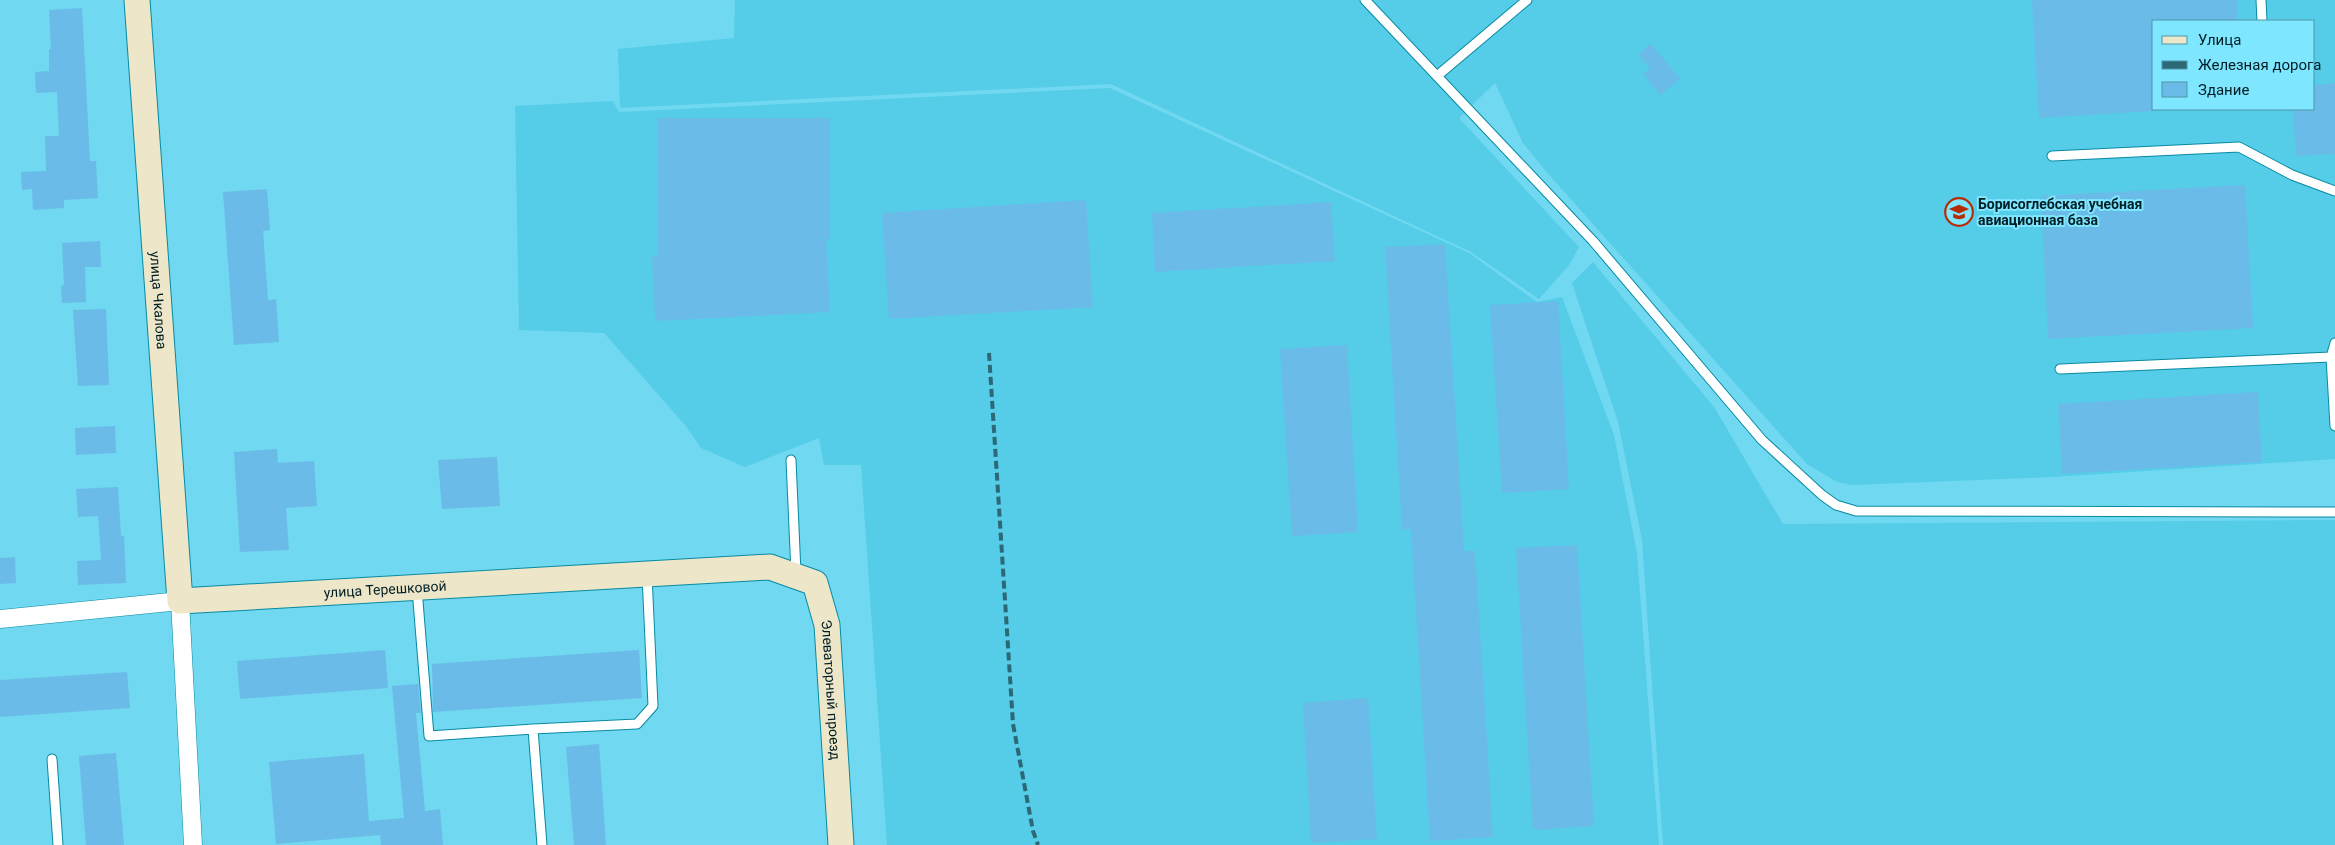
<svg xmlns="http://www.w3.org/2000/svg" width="2335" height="845" viewBox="0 0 2335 845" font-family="Roboto,sans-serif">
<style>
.built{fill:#55cde8;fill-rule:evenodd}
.building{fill:#6bbbe8}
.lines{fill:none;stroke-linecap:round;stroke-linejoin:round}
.lane-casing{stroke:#078ba1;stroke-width:11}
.street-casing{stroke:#078ba1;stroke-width:19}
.secondary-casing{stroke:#078ba1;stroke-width:27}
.lane{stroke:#fff;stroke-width:9}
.street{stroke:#fff;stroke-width:18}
.secondary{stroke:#eee6c8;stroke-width:25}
.rail{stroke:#2c6875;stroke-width:4;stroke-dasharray:8 4;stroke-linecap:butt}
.labels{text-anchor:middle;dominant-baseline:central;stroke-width:4;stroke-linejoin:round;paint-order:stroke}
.poi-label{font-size:14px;font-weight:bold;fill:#001e25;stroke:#7ee6fe;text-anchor:start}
.street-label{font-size:14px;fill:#001e25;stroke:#7ee6fe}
</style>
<rect width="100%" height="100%" fill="#70d8f0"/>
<!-- built -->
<path class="built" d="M735 0H2335V459L2053 477 1852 485 1837 482 1807 464 1551 177 1523 143 1495 83 1459 118 1579 247 1569 265 1539 299 1471 252 1111 84 620 108 618 49 734 38ZM2154 21H2314V109H2154Z
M1110 88 1469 253 1537 302 1562 297 1614 435 1637 553 1659 845H887L861 465H824L819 438 745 467 701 448 685 425 604 333 519 330 515 106 613 101 619 112Z
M1593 262 1714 407 1783 524 2335 520V845H1663L1642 540 1618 422 1572 283Z"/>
<!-- building -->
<path class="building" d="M2032 0H2237L2238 21H2154V111L2039 118Z
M82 8 90 161H96L98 198 64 200V208L33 210 32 189 22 190 21 172 46 171 45 136H59L57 92 36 93 35 72 49 71V49H51L49 10Z
M1651 44 1680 79 1660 95 1643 74 1650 68 1638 54Z
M2335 83V154L2296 156 2293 109H2314V85Z
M658 118H830V239H826L830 312 655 321 652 257H658Z
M2245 185 2253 328 2048 339 2041 196Z
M267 189 270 230 263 231 268 300 276 299 279 342 234 345 223 192Z
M1086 200 1093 307 889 319 882 213Z
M1331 202 1335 261 1155 272 1152 213Z
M100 241 101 267H85L86 302 62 303 61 286 64 285 62 243Z
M1445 244 1464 551H1475L1493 837 1430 841 1411 529H1402L1385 247Z
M1558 301 1569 489 1502 493 1490 305Z
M106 309 109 385 78 386 73 310Z
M1347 345 1358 532 1292 536 1280 349Z
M2258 392 2262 462 2062 474 2058 404Z
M115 426 116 453 76 455 75 428Z
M277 449 278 463 314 461 317 506 286 508 289 550 240 552 234 452Z
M497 457 500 506 442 509 438 460Z
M118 487 121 536H124L126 583 78 585 77 561 101 560 98 516 78 517 76 489Z
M1577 545 1594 826 1533 830 1516 548Z
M15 557 16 583 0 584V558Z
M385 650 388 688 240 699 237 661Z
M639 650 642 698 433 712 432 664Z
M127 672 130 708 0 717V680Z
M418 684 421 713H416L425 811 440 809 443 845H381L380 835 276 844 269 762 364 754 369 821 404 818 392 686Z
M1368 698 1377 839 1311 843 1303 703Z
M599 744 606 845H574L566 747Z
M116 753 124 845H86L79 756Z"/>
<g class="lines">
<defs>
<path id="lane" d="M1365 0 1593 241 1762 440 1822 495 1836 505 1856 511 2335 512
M2261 0 2262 21
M1437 76 1527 0
M2052 156 2239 147 2292 175 2335 191
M2335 343 2331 357 2335 426
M2060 369 2331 357
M791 460 796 573
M417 589 429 736 533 729 542 845
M533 729 637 724 653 706 647 575
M52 759 58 845"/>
<path id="street" d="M0 619 180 601 193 845"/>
<g id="secondary">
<path id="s1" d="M137 0 180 601 770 567 815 583 827 625 841 845"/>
</g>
</defs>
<!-- lane casing -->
<use href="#lane" class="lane-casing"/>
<!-- street casing -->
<use href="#street" class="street-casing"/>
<!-- secondary casing -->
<use href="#secondary" class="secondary-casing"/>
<!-- lane -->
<use href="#lane" class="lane"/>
<!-- street -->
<use href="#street" class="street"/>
<!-- secondary -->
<use href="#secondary" class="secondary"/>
<!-- rail -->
<path class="rail" d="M989 353 1013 724 1033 831 1038 845"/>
</g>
<!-- icons -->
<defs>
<symbol id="university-ring" viewBox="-11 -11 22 22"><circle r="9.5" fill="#7ee6fe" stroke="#b72d03" stroke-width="1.5"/><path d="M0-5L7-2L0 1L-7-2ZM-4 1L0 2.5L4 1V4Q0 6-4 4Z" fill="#b72d03"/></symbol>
</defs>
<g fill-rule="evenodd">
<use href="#university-ring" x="1943" y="196" width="32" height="32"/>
</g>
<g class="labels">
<!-- poi labels -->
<g class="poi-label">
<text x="1978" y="204">Борисоглебская учебная<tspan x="1978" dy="16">авиационная база</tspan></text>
</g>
<!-- street labels -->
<g class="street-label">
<text stroke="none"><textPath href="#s1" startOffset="301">улица Чкалова</textPath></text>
<text stroke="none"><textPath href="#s1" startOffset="808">улица Терешковой</textPath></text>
<text stroke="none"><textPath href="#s1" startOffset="1350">Элеваторный проезд</textPath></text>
</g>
</g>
<!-- legend -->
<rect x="2152" y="20" width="162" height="90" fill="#7ee6fe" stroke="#4c96a7"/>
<rect x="2162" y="36" width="25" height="8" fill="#eee6c8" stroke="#4c96a7"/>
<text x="2198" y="45" font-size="15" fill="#001e25">Улица</text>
<rect x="2162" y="61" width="25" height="8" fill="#2c6875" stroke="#4c96a7"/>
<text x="2198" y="70" font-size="15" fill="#001e25">Железная дорога</text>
<rect x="2162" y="82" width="25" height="15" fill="#6bbbe8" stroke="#4c96a7"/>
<text x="2198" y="95" font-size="15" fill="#001e25">Здание</text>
</svg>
